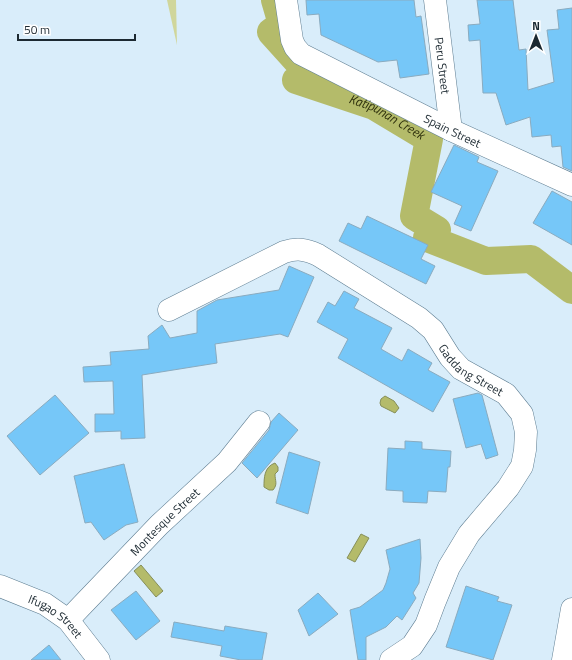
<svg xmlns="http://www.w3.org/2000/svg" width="572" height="660" viewBox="0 0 572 660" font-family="'Titillium Web',sans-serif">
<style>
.green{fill:#d0d69b}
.water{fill:#b4bb6a;stroke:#868f59}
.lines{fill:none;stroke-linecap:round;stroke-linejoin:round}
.river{stroke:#b4bb6a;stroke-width:28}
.building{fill:#76c7f8;stroke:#8aabbf}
.minor-casing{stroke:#5f7e92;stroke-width:23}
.minor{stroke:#fff;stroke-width:22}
.labels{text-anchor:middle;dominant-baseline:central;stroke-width:3.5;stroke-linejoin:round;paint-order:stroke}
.street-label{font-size:12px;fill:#1c2931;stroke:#fff}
.water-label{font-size:13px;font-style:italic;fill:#2e300c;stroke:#fff}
</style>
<rect width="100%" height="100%" fill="#d9edfa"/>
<!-- green -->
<path class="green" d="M167 0H176L177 45Z"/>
<!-- water -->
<path class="water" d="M385 396 394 401 399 408 395 413 381 406 380 403 381 399Z
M275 463 278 467V471L275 474C275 481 278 484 273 490H269L264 487C264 478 264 467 275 463Z
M361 534 369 538 355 562 347 558Z
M141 565 163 591 156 597 134 571Z"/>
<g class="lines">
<!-- river -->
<path class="river" id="s1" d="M275 0 282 24 271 32 308 73 296 80 374 106 429 139 414 216 437 230 427 238 486 261 531 259 572 290"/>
</g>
<!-- building -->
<path class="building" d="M306 0H414L416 17 421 16 429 74 400 78 397 60 378 62 321 35 319 14 307 15Z
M477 0H513L519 50 526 49 528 90 554 82 547 30 559 29 557 10 572 8V171L563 167 561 146 552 147 551 135 532 137 530 117 506 125 496 93H483L480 40 469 41 468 25 480 24Z
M454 145 479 157 477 162 498 171 471 231 454 224 462 206 431 192Z
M552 191 572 202V245L533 223Z
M367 216 428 245 421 259 435 266 426 284 339 241 348 223 361 229Z
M289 266 314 277 288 337 280 334 215 344 217 363 142 375 145 438 121 439V431L95 432V414H114L113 381 84 382 83 367 111 365 110 352 149 349 148 336 162 325 170 338 197 333V311L217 300 279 290Z
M344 291 359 299 354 308 392 328 381 349 402 361 408 349 432 363 428 370 450 382 433 412 338 358 348 339 317 322 328 302 335 306Z
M478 393 482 395 498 455 486 459 481 444 466 448 453 399Z
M55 395 89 433 40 475 7 436Z
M279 413 298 430 257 478 242 463 269 430 271 422Z
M405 441 422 442V449L451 451 450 467H448L446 492 428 491 427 503 403 502V491L386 490 388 448 405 449Z
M289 452 320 462 308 514 276 503Z
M124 464 138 522 126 525 104 540 91 522 85 523 74 476Z
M420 539 421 558 419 583 413 593 416 598 402 620 397 616 386 627 366 637V660H358L350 610 360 607 383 590 386 583 390 569 386 550Z
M466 586 499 597 497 601 512 605 493 660 446 647Z
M136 591 160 621 136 640 111 610Z
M318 593 338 614 309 636 298 610Z
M174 622 224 631 225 626 267 633 262 660H241L220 656 222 646 171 637Z
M49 645 61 660H31Z"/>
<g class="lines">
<defs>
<g id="minor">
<path id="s2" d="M286 0 292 40 295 47 301 54 451 130 572 185"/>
<path id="s3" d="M435 0 451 130"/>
<path id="s4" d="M169 310 284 252C297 248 305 249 318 255L419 318 433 330 450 357 461 369 506 394 522 414 526 432 525 450 522 466 508 488 469 534 449 567 435 601 426 625 412 646 391 660"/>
<path id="s5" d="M0 586 45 604 68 620 99 660"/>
<path id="s6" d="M68 620 159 525 227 462 259 422"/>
<path d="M563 660 572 609"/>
</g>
</defs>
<!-- minor casing -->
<use href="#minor" class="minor-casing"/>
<!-- minor -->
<use href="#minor" class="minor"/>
</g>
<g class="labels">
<!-- street labels -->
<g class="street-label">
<text stroke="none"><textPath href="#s3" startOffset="66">Peru Street</textPath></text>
<text stroke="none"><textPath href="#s2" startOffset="227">Spain Street</textPath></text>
<text stroke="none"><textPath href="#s4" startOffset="358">Gaddang Street</textPath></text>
<text stroke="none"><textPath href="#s6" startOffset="138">Montesque Street</textPath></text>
<text stroke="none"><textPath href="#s5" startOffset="64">Ifugao Street</textPath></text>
</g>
<!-- water labels -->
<g class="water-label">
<text stroke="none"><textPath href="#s1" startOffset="206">Katipunan Creek</textPath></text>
</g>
</g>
<!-- north arrow -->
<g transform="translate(536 36)" stroke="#ffffff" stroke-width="3" paint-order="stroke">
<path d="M0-3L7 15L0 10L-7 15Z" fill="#1c2931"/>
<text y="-6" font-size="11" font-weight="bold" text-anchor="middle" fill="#1c2931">N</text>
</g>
<!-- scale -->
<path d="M18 34v6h117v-6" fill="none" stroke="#1c2931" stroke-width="2"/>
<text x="24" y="34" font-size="12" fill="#1c2931" stroke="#ffffff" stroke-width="3" paint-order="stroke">50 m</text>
</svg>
